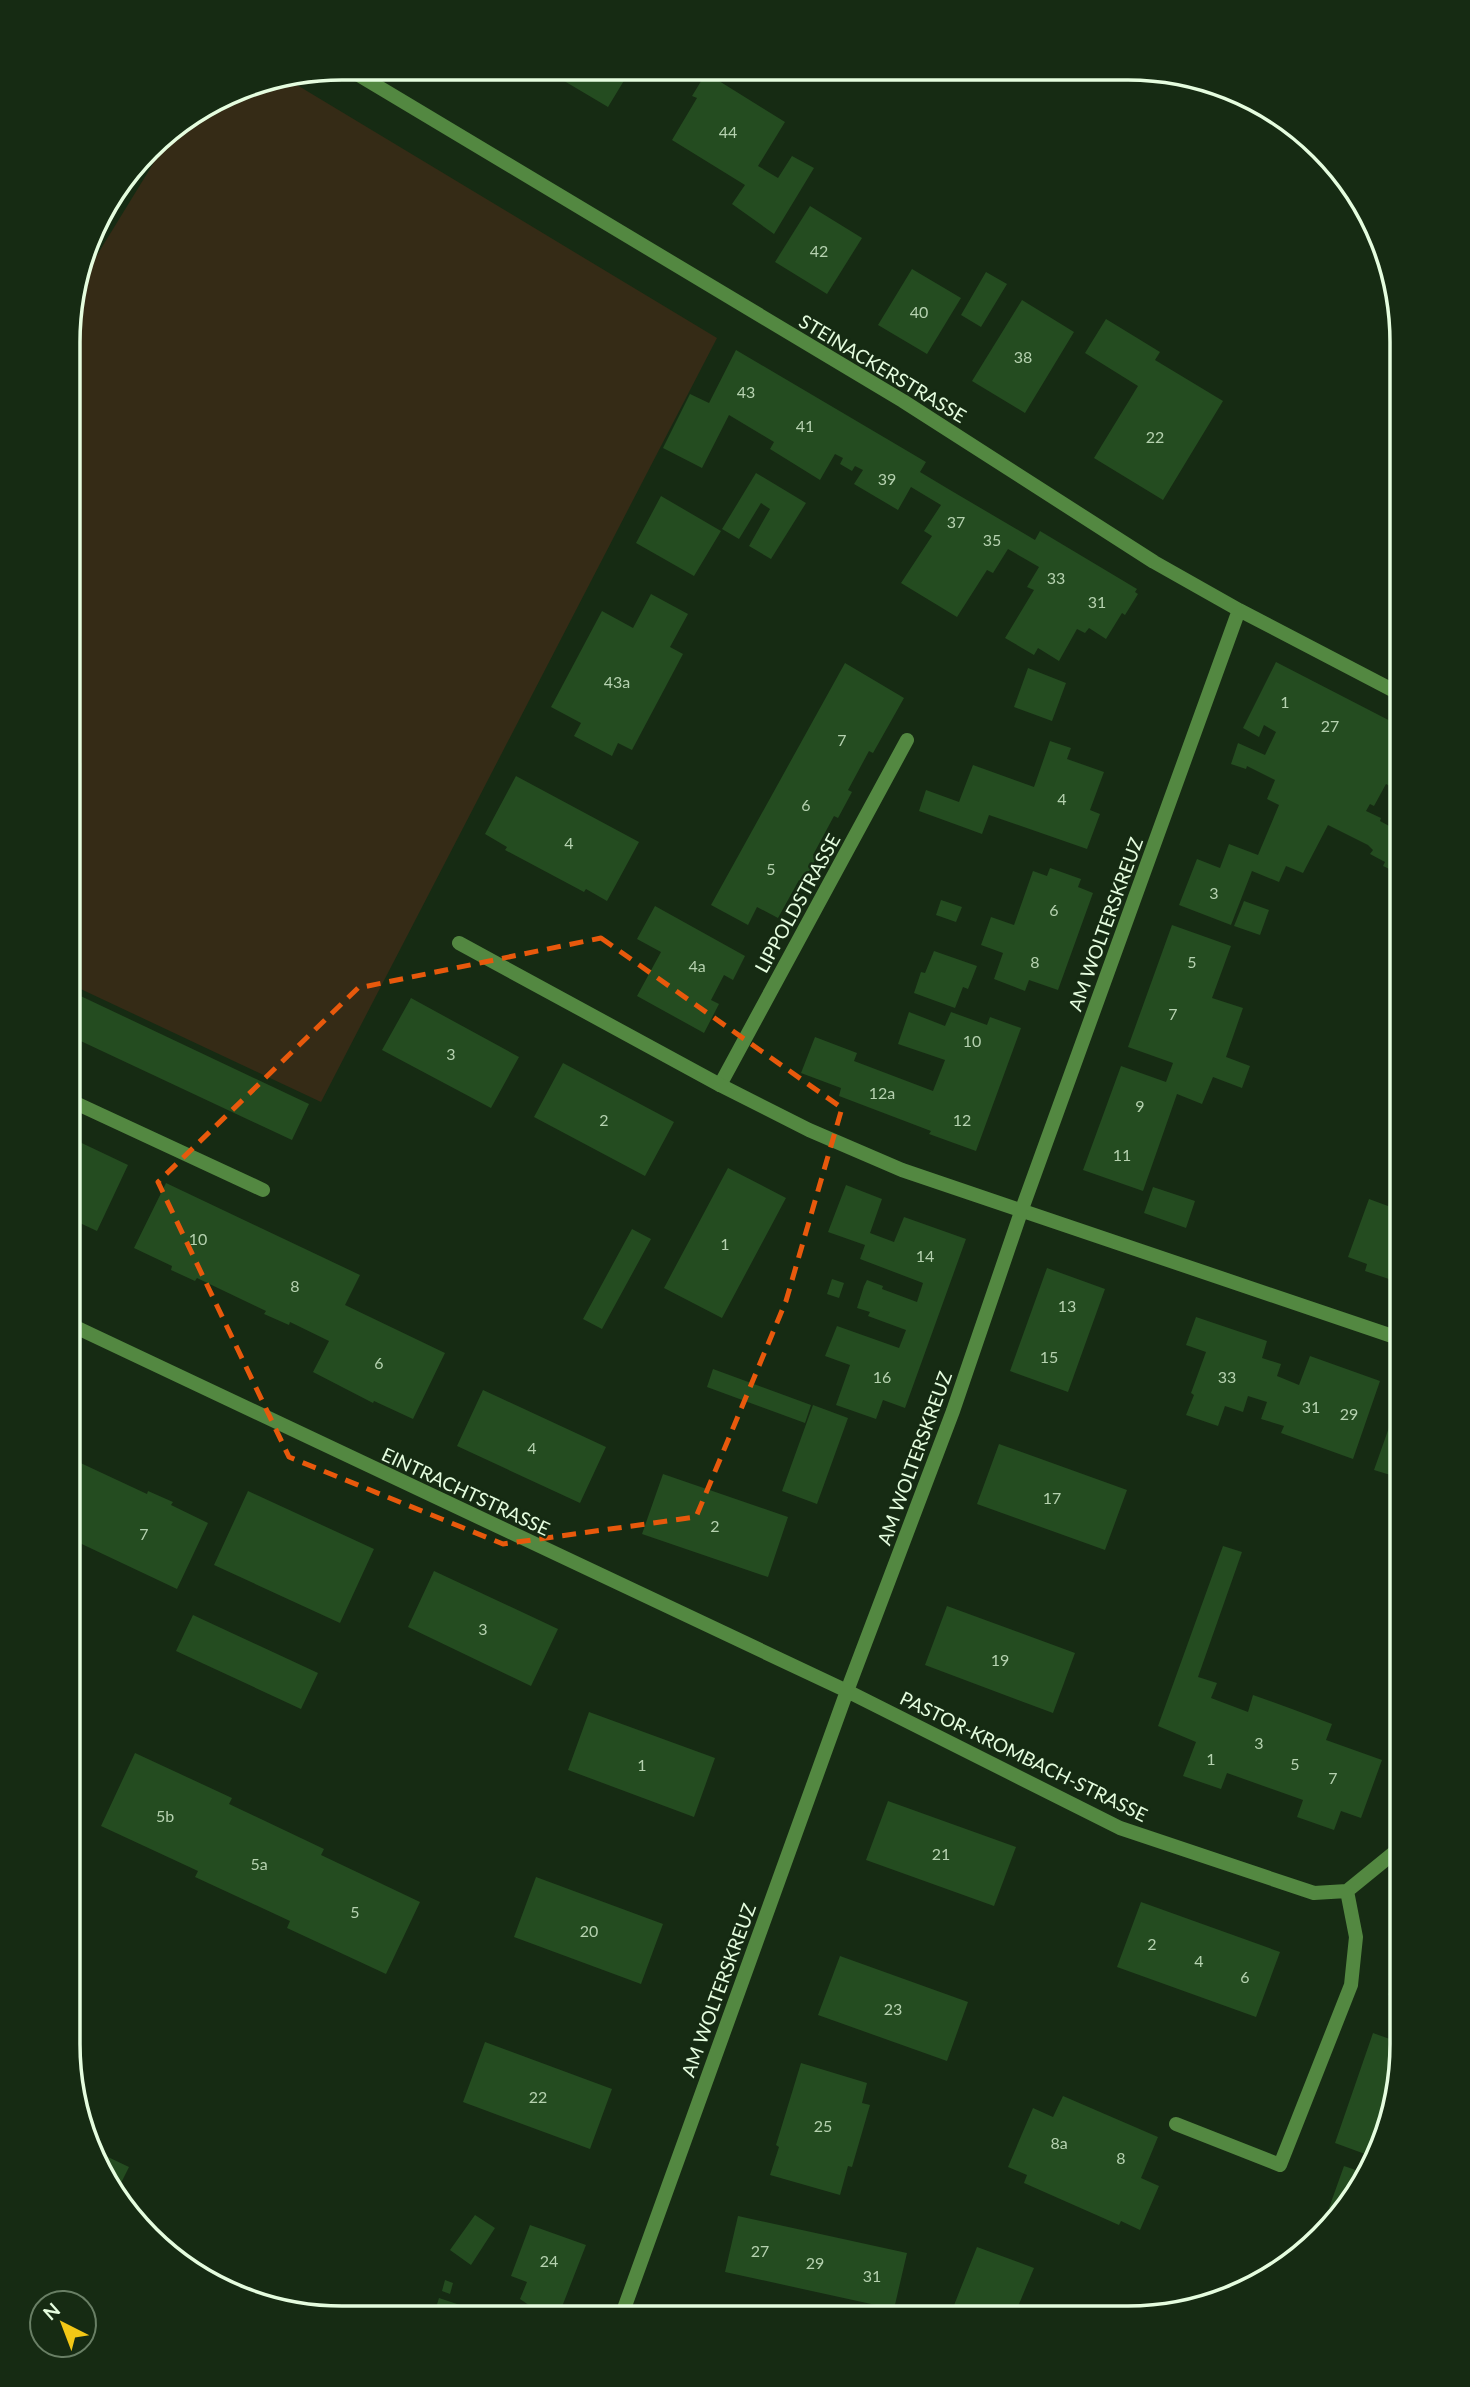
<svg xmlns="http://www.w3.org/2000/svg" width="1470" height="2387" viewBox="0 0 1470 2387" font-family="Lato,sans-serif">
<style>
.green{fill:#352b16}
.building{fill:#244c20}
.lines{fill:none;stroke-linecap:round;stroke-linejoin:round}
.lane{stroke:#538841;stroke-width:14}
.street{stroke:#538841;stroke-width:14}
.marked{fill:none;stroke:#e8590c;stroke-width:5;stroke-dasharray:14 9;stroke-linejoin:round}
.labels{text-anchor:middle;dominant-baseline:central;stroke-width:5;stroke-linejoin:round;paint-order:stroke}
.number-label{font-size:16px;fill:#b5d1af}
.street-label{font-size:19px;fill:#e5fddf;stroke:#162b13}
.rim{fill:none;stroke:#e5fddf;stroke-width:3.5}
</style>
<rect width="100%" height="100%" fill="#162b13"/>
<!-- green -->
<path class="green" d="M287 79 717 338 321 1102 70 984 71 307 75 291 175 128 238 89Z"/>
<!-- building -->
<path class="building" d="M544 69H631L608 107Z
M711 76 785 122 758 166 778 178 792 156 814 168 774 234 732 204 745 185 672 140 697 98 692 96 703 78 708 81Z
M810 206 862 238 827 294 775 262Z
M912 269 961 298 927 354 878 325Z
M986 272 1007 284 981 327 961 315Z
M1022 300 1074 332 1025 413 972 381Z
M1106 319 1160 352 1155 360 1223 401 1163 500 1094 458 1138 386 1085 353Z
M736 350 926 462 920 472 950 490 1035 540 1040 531 1137 589 1135 592 1138 594 1125 615 1122 613 1106 639 1089 628 1085 633 1077 629 1059 661 1038 648 1034 655 1005 638 1034 590 1027 587 1039 567 1008 549 993 573 987 570 957 617 901 583 932 536 924 531 941 505 911 487 898 510 854 484 863 470 855 466 852 471 840 464 843 458 835 454 820 480 770 449 774 442 729 415 702 468 663 448 690 394 709 403Z
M756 473 806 503 771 559 749 546 770 509 761 503 739 539 722 529Z
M661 496 721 531 694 576 636 543Z
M651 594 688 614 670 647 683 654 632 750 618 743 612 756 574 736 581 723 551 707 602 611 633 628Z
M1276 662 1402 727V792L1386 784 1374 806 1370 804 1366 811 1381 818 1380 821 1402 833V875L1383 866 1385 862 1370 854 1373 850 1368 845 1328 825 1303 873 1286 866 1279 882 1252 871 1231 925 1179 905 1197 859 1220 868 1229 844 1258 855 1279 805 1267 799 1275 780 1247 766 1246 769 1231 764 1238 743 1265 755 1276 732 1264 725 1259 737 1243 728Z
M845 663 904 698 873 753 869 751 848 790 852 792 838 818 834 816 813 855 817 857 803 882 799 880 778 918 757 907 748 925 711 905Z
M1028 668 1066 683 1052 721 1014 707Z
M1050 741 1071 748 1067 759 1104 772 1090 810 1100 814 1087 849 989 815 982 834 919 811 926 790 959 802 973 765 1034 787Z
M516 776 639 842 607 901 586 889 584 892 505 850 507 847 485 834Z
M1050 868 1081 879 1078 887 1093 893 1058 990 1029 980 1025 991 994 979 1003 953 981 945 991 917 1014 925 1033 871 1047 876Z
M941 900 962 907 956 922 936 915Z
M1244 901 1269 910 1260 935 1234 926Z
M655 906 745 956 733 980 724 975 711 1000 719 1004 704 1033 637 996 661 952 637 939Z
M1172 925 1231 946 1212 998 1243 1008 1226 1057 1250 1066 1242 1088 1213 1077 1202 1104 1177 1094 1143 1191 1083 1170 1121 1066 1166 1082 1173 1063 1128 1047Z
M934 951 977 966 968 989 963 987 955 1008 914 993 921 972 925 973Z
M70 991 309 1104 292 1140 70 1036Z
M411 998 519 1057 491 1108 382 1050Z
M909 1012 945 1026 951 1012 987 1025 990 1017 1021 1028 976 1151 929 1134 931 1131 839 1096 841 1088 801 1073 815 1037 857 1053 854 1061 933 1091 945 1060 898 1044Z
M563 1063 674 1122 645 1176 534 1117Z
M69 1137 128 1165 97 1231 69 1218Z
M728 1168 786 1198 722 1318 664 1288Z
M166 1183 360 1275 345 1305 445 1353 413 1419 374 1401 373 1403 313 1372 329 1341 290 1322 289 1325 264 1314 266 1311 197 1278 195 1281 171 1270 172 1266 134 1248Z
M846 1185 882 1199 870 1233 894 1242 904 1217 966 1239 905 1408 883 1400 876 1419 836 1405 850 1365 825 1356 837 1326 899 1348 906 1330 868 1316 870 1312 857 1308 864 1286 867 1280 883 1286 882 1289 917 1302 923 1283 860 1259 865 1245 828 1232Z
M1153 1187 1195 1201 1186 1228 1144 1213Z
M1392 1193 1401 1197V1274L1398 1282 1365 1271 1367 1264 1348 1257 1369 1199 1388 1206Z
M632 1229 651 1239 602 1329 583 1319Z
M1047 1268 1105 1289 1068 1392 1010 1371Z
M832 1279 844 1283 839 1298 827 1294Z
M1196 1317 1267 1341 1262 1358 1281 1364 1277 1376 1299 1385 1310 1356 1380 1381 1353 1459 1281 1433 1284 1426 1261 1419 1267 1402 1248 1396 1243 1412 1225 1406 1218 1426 1186 1415 1194 1395 1191 1393 1206 1352 1186 1345Z
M713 1369 811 1405 805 1423 707 1387Z
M483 1390 606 1447 580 1503 457 1446Z
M813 1405 848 1418 817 1504 782 1491Z
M1392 1419 1401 1423V1476L1397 1474V1477L1374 1470Z
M999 1444 1127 1490 1105 1550 977 1504Z
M69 1453 74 1455 72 1459 147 1494 148 1491 173 1502 171 1505 208 1523 177 1589 69 1538Z
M663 1474 788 1517 768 1577 642 1534Z
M248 1491 374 1549 340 1623 214 1565Z
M1223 1546 1242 1552 1198 1677 1217 1683 1211 1698 1248 1712 1253 1695 1292 1709 1332 1724 1326 1740 1382 1760 1361 1818 1341 1811 1334 1830 1297 1817 1303 1800 1227 1773 1221 1789 1183 1776 1196 1742 1158 1726Z
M434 1571 558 1629 531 1686 408 1627Z
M947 1606 1075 1653 1053 1713 925 1665Z
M193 1615 318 1673 301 1709 176 1651Z
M589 1712 715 1758 694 1817 568 1770Z
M135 1753 232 1798 229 1804 324 1849 321 1855 420 1902 386 1974 287 1928 290 1921 195 1877 198 1871 101 1826Z
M888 1801 1016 1847 994 1906 866 1860Z
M536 1877 663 1924 641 1984 514 1937Z
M1141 1902 1280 1952 1256 2017 1117 1967Z
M840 1956 968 2002 947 2061 818 2015Z
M1401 1958V2000L1388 1995Z
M1373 2033 1401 2043V2063L1381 2149 1376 2158 1335 2143Z
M485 2042 612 2089 590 2149 463 2102Z
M801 2063 867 2083 862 2103 870 2105 852 2167 848 2166 840 2195 770 2175 779 2147 776 2145Z
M1063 2096 1158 2137 1141 2178 1159 2186 1140 2230 1121 2221 1119 2225 1024 2183 1027 2175 1008 2167 1033 2108 1053 2117Z
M89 2148 129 2167 115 2195 89 2149Z
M1344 2166 1367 2174 1343 2214 1329 2208Z
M475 2215 495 2228 471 2265 450 2250Z
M738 2216 907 2253 894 2309 725 2272Z
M530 2225 586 2245 558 2317H546L520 2299 527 2282 511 2276Z
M151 2231 182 2258 177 2263 148 2234Z
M977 2247 1034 2268 1014 2316 1018 2318H949Z
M185 2260 208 2279 207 2280 180 2265Z
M445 2280 453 2283 450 2294 442 2291Z
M439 2298 460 2305 456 2317H433Z"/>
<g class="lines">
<!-- lane -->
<path class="lane" d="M720 1085 907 740
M69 1100 263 1190"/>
<!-- street -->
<path class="street" d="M347 68 903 401 1154 562 1239 610 1402 695
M459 943 720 1085 809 1130 902 1170 1401 1339
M69 1324 847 1691 1120 1828 1314 1893 1347 1891 1401 1847
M1176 2124 1280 2165 1351 1985 1356 1937 1347 1891
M621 2317 847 1691 953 1411 1022 1209 1239 610"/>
</g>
<!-- marked area -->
<path class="marked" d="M601 938 842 1108 786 1301 696 1517 503 1544 289 1457 158 1182 358 988Z"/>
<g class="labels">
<!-- number labels -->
<g class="number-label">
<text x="728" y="131">44</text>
<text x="819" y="250">42</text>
<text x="919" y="311">40</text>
<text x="1023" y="356">38</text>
<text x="746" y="391">43</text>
<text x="805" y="425">41</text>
<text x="1155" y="436">22</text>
<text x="887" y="478">39</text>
<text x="956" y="521">37</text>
<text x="992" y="539">35</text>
<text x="1056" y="577">33</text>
<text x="1097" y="601">31</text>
<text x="617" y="681">43a</text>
<text x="1285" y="701">1</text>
<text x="1330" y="725">27</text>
<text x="842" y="739">7</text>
<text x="1062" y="798">4</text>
<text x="806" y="804">6</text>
<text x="569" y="842">4</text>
<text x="771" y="868">5</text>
<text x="1214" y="892">3</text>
<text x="1054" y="909">6</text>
<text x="1035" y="961">8</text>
<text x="1192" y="961">5</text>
<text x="697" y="965">4a</text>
<text x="1173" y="1013">7</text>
<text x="972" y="1040">10</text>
<text x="451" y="1053">3</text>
<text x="882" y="1092">12a</text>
<text x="1140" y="1105">9</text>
<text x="604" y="1119">2</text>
<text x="962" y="1119">12</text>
<text x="1122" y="1154">11</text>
<text x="198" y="1238">10</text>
<text x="725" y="1243">1</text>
<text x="925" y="1255">14</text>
<text x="295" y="1285">8</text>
<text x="1067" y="1305">13</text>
<text x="1049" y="1356">15</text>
<text x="379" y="1362">6</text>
<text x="882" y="1376">16</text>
<text x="1227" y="1376">33</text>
<text x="1311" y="1406">31</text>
<text x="1349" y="1413">29</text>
<text x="532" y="1447">4</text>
<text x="1052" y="1497">17</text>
<text x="715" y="1525">2</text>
<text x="144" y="1533">7</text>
<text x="483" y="1628">3</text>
<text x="1000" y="1659">19</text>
<text x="1259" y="1742">3</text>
<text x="1211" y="1758">1</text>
<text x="1295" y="1763">5</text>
<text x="642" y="1764">1</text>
<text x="1333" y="1777">7</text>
<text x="165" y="1815">5b</text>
<text x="941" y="1853">21</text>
<text x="259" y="1863">5a</text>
<text x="355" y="1911">5</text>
<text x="589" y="1930">20</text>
<text x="1152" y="1943">2</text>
<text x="1199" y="1960">4</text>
<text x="1245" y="1976">6</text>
<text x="893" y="2008">23</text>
<text x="538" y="2096">22</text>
<text x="823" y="2125">25</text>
<text x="1059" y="2142">8a</text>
<text x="1121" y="2157">8</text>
<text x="760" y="2250">27</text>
<text x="549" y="2260">24</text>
<text x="815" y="2262">29</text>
<text x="872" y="2275">31</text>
</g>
<!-- street labels -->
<g class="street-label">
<text transform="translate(883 368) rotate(31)">STEINACKERSTRASSE</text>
<text transform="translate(797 903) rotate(-61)">LIPPOLDSTRASSE</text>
<text transform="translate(1105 924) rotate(-70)">AM WOLTERSKREUZ</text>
<text transform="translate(914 1458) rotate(-70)">AM WOLTERSKREUZ</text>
<text transform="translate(466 1491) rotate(25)">EINTRACHTSTRASSE</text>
<text transform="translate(1024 1756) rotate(26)">PASTOR-KROMBACH-STRASSE</text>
<text transform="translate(718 1990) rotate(-70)">AM WOLTERSKREUZ</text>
</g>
</g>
<!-- crop -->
<path d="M0 0H1470V2387H0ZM342 80H1128A262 262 0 0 1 1390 342V2044A262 262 0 0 1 1128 2306H342A262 262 0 0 1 80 2044V342A262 262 0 0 1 342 80Z" fill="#162b13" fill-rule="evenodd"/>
<path class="rim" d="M342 80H1128A262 262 0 0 1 1390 342V2044A262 262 0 0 1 1128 2306H342A262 262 0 0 1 80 2044V342A262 262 0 0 1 342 80Z"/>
<!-- north arrow -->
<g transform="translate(63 2324) rotate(318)"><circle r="33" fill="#162b13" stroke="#697f65" stroke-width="2"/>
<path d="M0-5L12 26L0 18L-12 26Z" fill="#f3c716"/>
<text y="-10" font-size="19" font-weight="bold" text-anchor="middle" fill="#e5fddf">N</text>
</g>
</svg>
